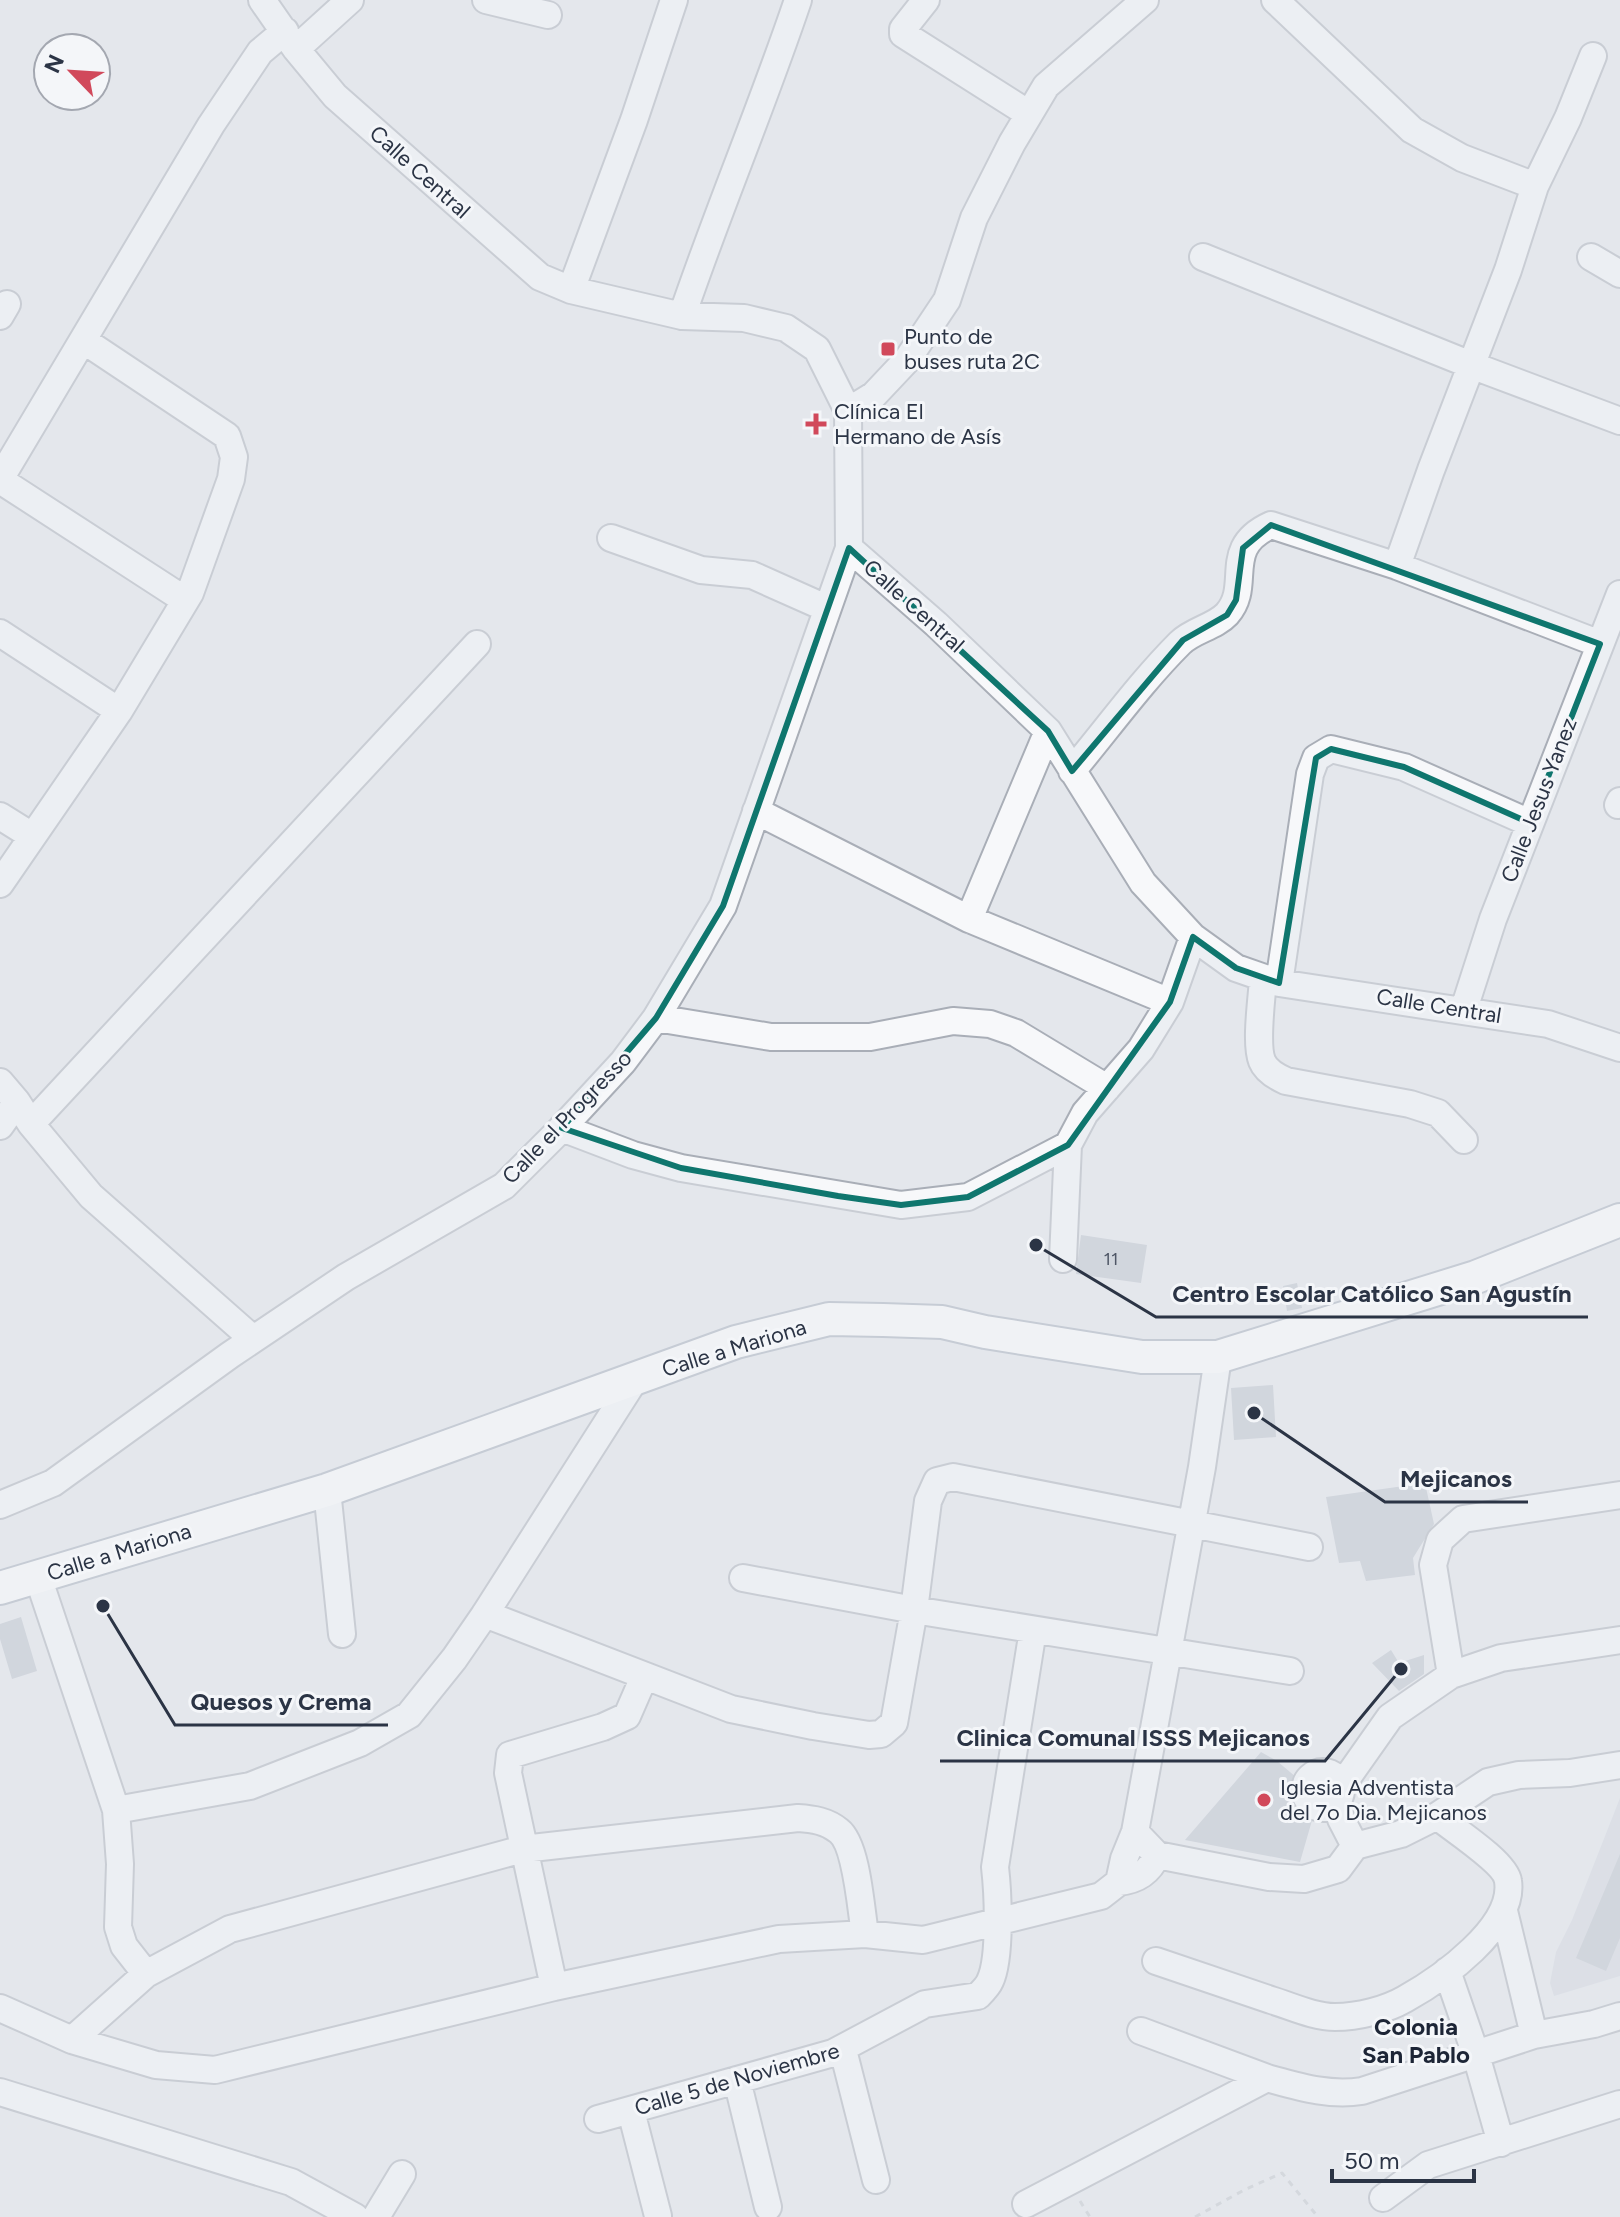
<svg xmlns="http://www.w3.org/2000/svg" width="1620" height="2217" viewBox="0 0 1620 2217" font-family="Figtree,sans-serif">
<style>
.built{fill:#d2d6de}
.building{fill:#bbc0ca}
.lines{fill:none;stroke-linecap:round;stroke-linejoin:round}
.minor-casing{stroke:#a9aeb7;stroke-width:30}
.major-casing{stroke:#a3abb8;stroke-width:36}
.path{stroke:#c2c5cb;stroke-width:3;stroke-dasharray:6 6;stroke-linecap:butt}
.minor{stroke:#f7f8fa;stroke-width:26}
.major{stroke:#fff;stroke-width:32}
.marked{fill:none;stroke:#0f766e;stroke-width:6;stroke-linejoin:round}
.poi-dot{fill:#d1495b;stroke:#f4f6f9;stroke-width:3}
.labels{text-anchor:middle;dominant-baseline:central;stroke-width:6;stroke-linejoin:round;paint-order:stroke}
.number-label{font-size:18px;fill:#4f5766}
.street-label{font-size:22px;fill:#2b3445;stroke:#f4f6f9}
.poi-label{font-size:22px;fill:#2b3445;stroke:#f4f6f9;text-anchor:start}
.neighbourhood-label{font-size:24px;font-weight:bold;fill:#1d2536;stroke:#f4f6f9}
.leader{fill:none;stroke:#2b3445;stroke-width:3}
.callout-dot{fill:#2b3445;stroke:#f4f6f9;stroke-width:3}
.callout-label{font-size:24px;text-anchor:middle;font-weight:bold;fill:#2b3445;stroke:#f4f6f9;stroke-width:6;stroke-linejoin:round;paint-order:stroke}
</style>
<rect width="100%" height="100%" fill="#e4e7ec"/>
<!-- built -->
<path class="built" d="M1620 1798V1976L1554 1996 1550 1983 1556 1952 1572 1920Z"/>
<!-- building -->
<path class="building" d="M1081 1235 1147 1245 1141 1283 1076 1274Z
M1297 1283 1302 1308 1287 1311 1283 1286Z
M1273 1385 1276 1437 1234 1440 1231 1388Z
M1425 1483 1434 1524 1413 1558 1415 1575 1366 1581 1360 1561 1339 1563 1326 1497Z
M21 1617 37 1671 12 1679 0 1639V1624Z
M1391 1650 1399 1663 1424 1655V1674L1399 1691 1372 1663Z
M1261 1752 1277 1761 1303 1783 1313 1817 1300 1862 1185 1840Z
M1620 1854V1938L1606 1971 1576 1958Z"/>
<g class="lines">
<defs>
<path id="minor" d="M262 0 296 49 335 96 540 277 571 290 682 316 744 318 786 328 817 349 848 411 849 548 936 624 1048 731 1143 883 1193 937 1236 968 1279 983 1548 1024 1620 1048
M486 0 548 15
M926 0 903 29V34L1029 114
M1275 0 1412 130 1462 158 1535 186
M296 49 350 0
M1203 257 1471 365 1620 421
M1591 257 1620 274
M571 290 634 120 674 0
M0 316 7 304
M682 316C718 210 762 107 798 0
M848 411 874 395 907 360 947 300 974 218 1012 143 1046 86 1145 0
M0 479 211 125 260 52 285 31
M0 480 185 600
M611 538 701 570 752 575 826 608
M1397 566 1431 470 1508 270 1535 186 1568 118 1593 56
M0 633 119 711
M1048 731 969 919 1170 1002
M1072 771C1108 728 1141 682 1180 643 1193 630 1215 627 1227 614 1253 585 1220 548 1271 525L1397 566 1600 644
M1618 805 1620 801
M756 811 969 919
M0 816 32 836
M0 884 119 711 190 593 231 479 234 457 227 436 83 340
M1263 978C1262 998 1255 1043 1262 1061 1266 1071 1277 1077 1286 1081L1410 1104 1438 1113 1464 1140
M1279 983 1310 774 1316 758 1331 749 1404 767 1530 823
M1464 1009 1493 919 1620 594
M656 1018 771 1037H870L953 1021 990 1024 1016 1033 1107 1088
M0 1082 17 1102
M0 1126 17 1102 31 1124
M562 1128 633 1155 681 1168 901 1205 968 1197 1068 1145
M1063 1259 1068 1145 1085 1113 1141 1049 1170 1002 1193 937
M253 1339 91 1196 31 1124 477 644
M327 1490 342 1634
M0 1505 53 1483 230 1355 346 1277 504 1186 562 1128 623 1062 656 1018 723 906 849 548
M38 1577 116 1810 120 1864 118 1927 124 1946 146 1974
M743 1578 914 1610 1290 1671
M485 1614 731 1709 813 1726 869 1735 881 1734 894 1723 914 1610 928 1501 937 1481 953 1477 1309 1547
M1451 1675 1433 1565 1440 1540 1463 1519 1620 1495
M1305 1790a18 18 0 1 1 36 0a18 18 0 1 1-36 0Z
M1340 1788 1390 1717 1451 1675 1501 1658 1620 1640
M1337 1800 1341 1819 1355 1846
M116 1810 250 1786 360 1743 409 1715 454 1659 485 1614 635 1379
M1135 1832 1157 1855 1269 1877 1304 1879 1338 1869 1355 1846 1401 1834 1437 1816 1488 1782 1519 1775 1570 1773 1620 1765
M1119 1882C1137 1880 1149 1873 1157 1855
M1504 1911 1534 2035
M1156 1961C1195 1974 1233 1987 1271 2000 1291 2006 1314 2017 1335 2017 1358 2017 1386 2010 1405 1999 1441 1979 1515 1927 1508 1881 1506 1863 1453 1829 1437 1816
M1447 1971 1476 2055 1501 2143
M554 1987 508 1773 510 1755 603 1727 627 1716 644 1677
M0 2008 72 2040 156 2065 215 2070 554 1987 779 1939 865 1934 923 1940 1101 1896 1119 1882 1124 1859 1135 1832 1202 1467 1218 1357
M1141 2031 1267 2078
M72 2040 146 1974 230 1929 523 1849 798 1818C813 1819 827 1821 839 1831 857 1845 861 1911 865 1934
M843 2050 876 2180
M737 2080 768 2207
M0 2092 291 2182 355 2217
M631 2111 658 2216
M598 2119 833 2053 925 2004 978 1996C982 1992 988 1986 990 1981 1001 1958 998 1893 995 1867L1033 1630
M1383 2198 1428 2165 1620 2104
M1026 2204 1267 2078C1300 2087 1328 2096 1362 2091L1534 2035 1594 2024 1620 2016
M376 2217 402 2174"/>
<path id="major" d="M0 1588 327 1490 736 1342 829 1319 883 1320 942 1322 985 1332 1142 1357H1218L1476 1277 1620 1220"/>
</defs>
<!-- minor casing -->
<use href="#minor" class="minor-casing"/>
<!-- major casing -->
<use href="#major" class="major-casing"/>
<!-- path -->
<path class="path" d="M1080 2201 1090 2217
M1195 2217 1244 2190 1282 2173 1318 2217"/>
<!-- minor -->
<use href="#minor" class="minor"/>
<!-- major -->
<use href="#major" class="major"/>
</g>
<!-- marked area -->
<path d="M0 0H1620V2217H0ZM1271 525 1600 644 1530 823 1404 767 1331 749 1316 758 1279 983 1236 968 1193 937 1170 1002 1068 1145 968 1197 901 1205 838 1196 681 1168 562 1128 656 1018 723 906 849 548 1048 731 1072 771 1183 640 1227 615 1236 600 1243 548Z" fill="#e4e7ec" fill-opacity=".55" fill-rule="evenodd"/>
<path class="marked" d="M1271 525 1600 644 1530 823 1404 767 1331 749 1316 758 1279 983 1236 968 1193 937 1170 1002 1068 1145 968 1197 901 1205 838 1196 681 1168 562 1128 656 1018 723 906 849 548 1048 731 1072 771 1183 640 1227 615 1236 600 1243 548Z"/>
<!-- markers -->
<g class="poi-dot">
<rect x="880" y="341" width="16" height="16" rx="4"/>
<path d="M812 412h8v8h8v8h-8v8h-8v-8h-8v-8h8z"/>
<circle cx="1264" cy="1800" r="8"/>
</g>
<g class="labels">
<!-- number labels -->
<g class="number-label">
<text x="1111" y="1259">11</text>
</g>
<!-- street labels -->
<g class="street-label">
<text transform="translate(420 172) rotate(42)">Calle Central</text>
<text transform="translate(914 606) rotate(42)">Calle Central</text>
<text transform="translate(1539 800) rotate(-69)">Calle Jesus Yanez</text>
<text transform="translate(1439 1006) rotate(9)">Calle Central</text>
<text transform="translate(567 1117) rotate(-46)">Calle el Progresso</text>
<text transform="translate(734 1348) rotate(-17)">Calle a Mariona</text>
<text transform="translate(119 1552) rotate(-17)">Calle a Mariona</text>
<text transform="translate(737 2079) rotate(-16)">Calle 5 de Noviembre</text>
</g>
<!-- poi labels -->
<g class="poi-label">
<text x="904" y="336">Punto de<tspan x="904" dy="25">buses ruta 2C</tspan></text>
<text x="834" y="411">Clínica El<tspan x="834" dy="25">Hermano de Asís</tspan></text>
<text x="1280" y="1787">Iglesia Adventista<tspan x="1280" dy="25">del 7o Dia. Mejicanos</tspan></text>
</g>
<!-- neighbourhood labels -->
<g class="neighbourhood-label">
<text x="1416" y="2026">Colonia<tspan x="1416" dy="28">San Pablo</tspan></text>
</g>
</g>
<!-- callouts -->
<path class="leader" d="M1036 1245L1156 1317H1588M1254 1413L1385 1502H1528M103 1606L175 1725H388M1401 1669L1325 1761H940"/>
<g class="callout-dot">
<circle cx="1036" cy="1245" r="8"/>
<circle cx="1254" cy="1413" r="8"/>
<circle cx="103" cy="1606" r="8"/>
<circle cx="1401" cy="1669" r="8"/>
</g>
<g class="callout-label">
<text x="1372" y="1302">Centro Escolar Católico San Agustín</text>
<text x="1456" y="1487">Mejicanos</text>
<text x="281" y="1710">Quesos y Crema</text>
<text x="1133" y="1746">Clinica Comunal ISSS Mejicanos</text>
</g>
<!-- north arrow -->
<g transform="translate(72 72) rotate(295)"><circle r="38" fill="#f4f6f9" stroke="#a4a8b1" stroke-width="2"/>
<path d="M0-6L14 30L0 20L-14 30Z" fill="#d1495b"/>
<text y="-12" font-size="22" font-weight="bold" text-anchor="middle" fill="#2b3445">N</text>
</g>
<!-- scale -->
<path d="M1332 2169v12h142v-12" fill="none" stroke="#2b3445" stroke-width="4"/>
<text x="1344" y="2169" font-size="24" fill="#2b3445" stroke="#f4f6f9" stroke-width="6" paint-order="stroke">50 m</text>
</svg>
